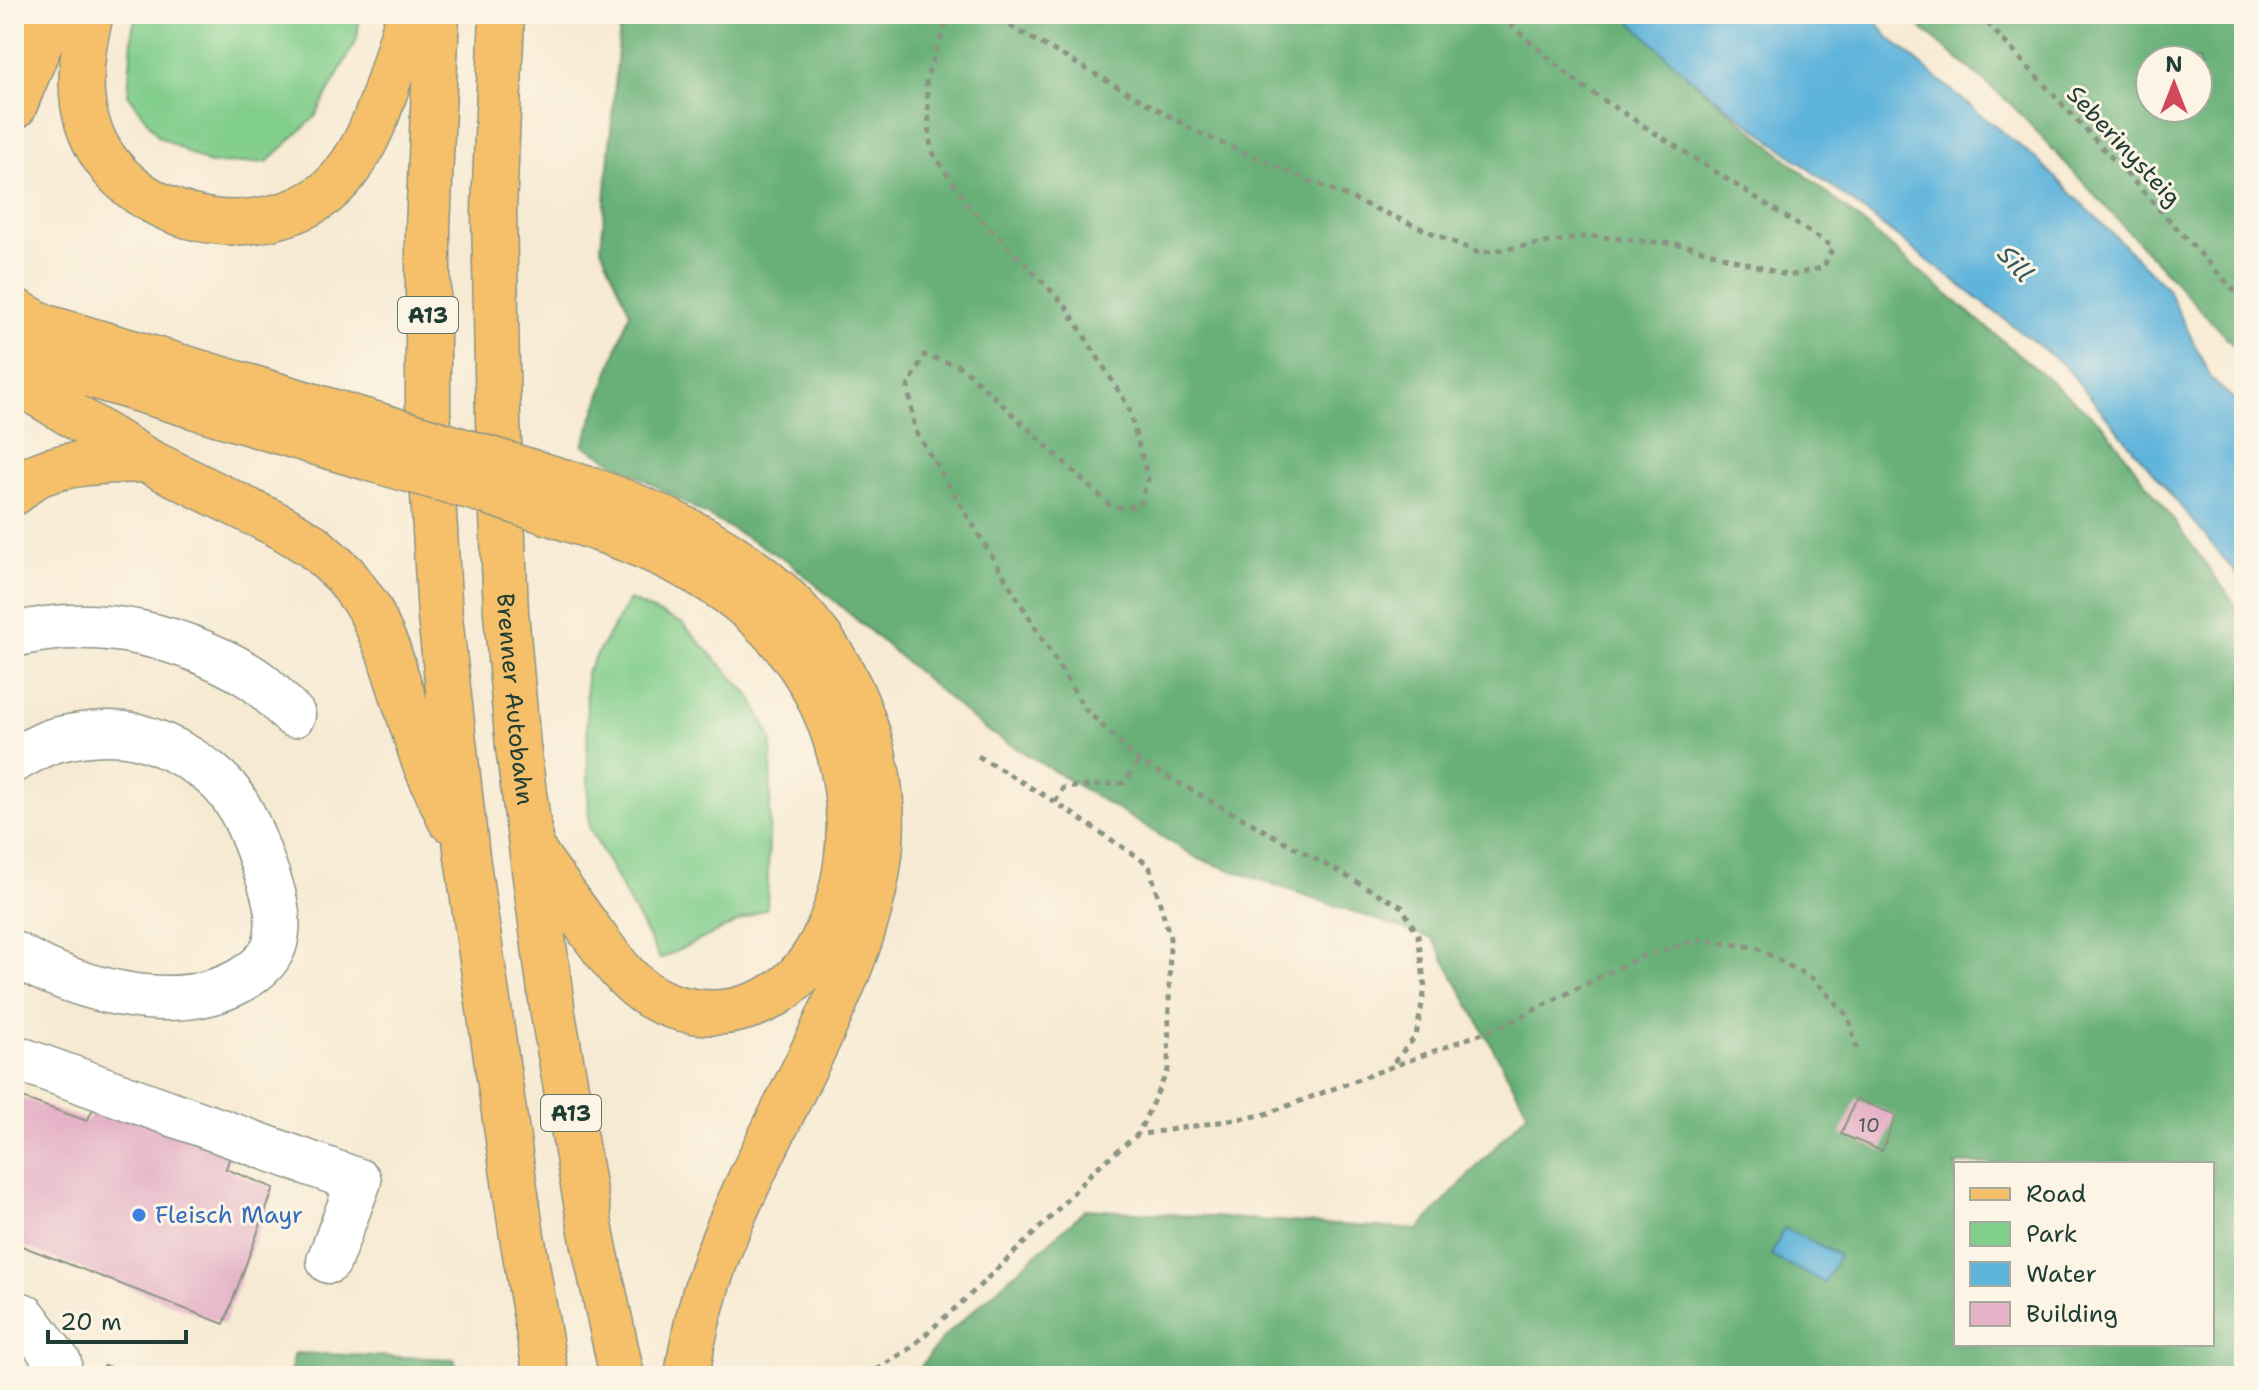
<svg xmlns="http://www.w3.org/2000/svg" width="2258" height="1390" viewBox="0 0 2258 1390" font-family="'Shantell Sans',sans-serif">
<style>
.green{fill:#81cd8b;stroke:#508560;stroke-width:2}
.forest{fill:#68b077;stroke:#447656;stroke-width:2;fill-rule:evenodd}
.water{fill:#5fb4dc;stroke:#3f7888;stroke-width:2}
.building{fill:#e5b2c7}
.lines{fill:none;stroke-linecap:round;stroke-linejoin:round}
.minor-casing{stroke:#8b9484;stroke-width:47}
.major-casing{stroke:#8b9484;stroke-width:47}
.highway-casing{stroke:#8b9484;stroke-width:47}
.path{stroke:#8b9484;stroke-width:5;stroke-dasharray:6 6;stroke-linecap:butt}
.minor{stroke:#fff;stroke-width:44}
.major{stroke:#f6c06b;stroke-width:44}
.highway{stroke:#f6c06b;stroke-width:44}
.highway-bridge-casing{stroke:#8b9484;stroke-width:47;stroke-linecap:butt}
.highway-bridge{stroke:#f6c06b;stroke-width:44}
.shop-dot{fill:#3f7fe0;stroke:#fcf5e5;stroke-width:3}
.labels{text-anchor:middle;dominant-baseline:central;stroke-width:6;stroke-linejoin:round;paint-order:stroke}
.number-label{font-size:20px;fill:#505a59}
.shield{fill:#fcf5e5;stroke:#617469;stroke-width:2}
.shield-label{font-size:22px;font-weight:bold;fill:#1f3d34}
.street-label{font-size:24px;fill:#1f3d34;stroke:#fcf5e5}
.shop-label{font-size:24px;fill:#366cbe;stroke:#fcf5e5;text-anchor:start}
.water-label{font-size:26px;font-style:italic;fill:#2f5b5e;stroke:#fcf5e5}
</style>
<rect width="100%" height="100%" fill="#fcf5e5"/>
<filter id="ink" filterUnits="userSpaceOnUse"><feTurbulence type="fractalNoise" baseFrequency=".0125" numOctaves="2"/><feDisplacementMap in="SourceGraphic" scale="16" xChannelSelector="R" yChannelSelector="G"/><feConvolveMatrix kernelMatrix="1 2 1 2 8 2 1 2 1" color-interpolation-filters="sRGB"/></filter>
<filter id="wash" filterUnits="userSpaceOnUse"><feTurbulence type="fractalNoise" baseFrequency=".006" numOctaves="4" result="noise"/><feDisplacementMap in="SourceGraphic" scale="32" xChannelSelector="R" yChannelSelector="G"/><feGaussianBlur stdDeviation="1.8" result="paint"/><feColorMatrix in="noise" values="0 0 0 0 0 0 0 0 0 0 0 0 0 0 0 0 0 1.4 0 .05"/><feComposite in="paint" operator="in"/></filter>
<g filter="url(#wash)">
<rect width="100%" height="100%" fill="#f7ead3"/>
<!-- green -->
<path class="green" d="M138 14H360L357 39 315 117 267 162 209 164 158 136 128 94 133 26Z
M629 600 682 623 751 697 772 740 767 908 660 959 589 827 586 673Z"/>
<!-- forest -->
<path class="forest" d="M621 14H1623L1689 77 2104 426 2244 616V1376H913L943 1338 1086 1209 1418 1230 1528 1112 1433 939 1199 859 983 728 788 561 583 445 630 312 601 248ZM1956 1164H2212V1344H1956Z
M1905 14H2244V357L2011 104ZM2150 60H2198V108H2150Z
M295 1353 454 1359 460 1376H289Z"/>
<!-- water -->
<path class="water" d="M1623 14H1872L1886 35 1977 112 2039 161 2167 288 2212 380 2244 408V583L2064 365 1689 77Z
M1784 1228 1839 1255 1825 1283 1771 1256Z"/>
<g id="blocks">
<!-- building -->
<path class="building" d="M14 1095 87 1121 97 1101 233 1147 226 1169 274 1188 224 1324 14 1243Z
M1856 1099 1896 1115 1882 1151 1841 1134Z"/>
</g>
</g>
<g filter="url(#ink)">
<use href="#blocks" fill-opacity="0" stroke="#8b9484" stroke-width="2"/>
<g class="lines">
<defs>
<path id="minor" d="M14 635C78 619 141 627 202 652 221 660 240 669 257 681 270 691 281 704 293 715
M14 760C26 754 39 745 52 741 77 734 111 730 137 736 168 744 210 767 229 792 245 813 254 839 263 864 273 889 283 919 274 946 268 962 255 972 241 980 174 1018 76 989 14 954
M14 1057 359 1181 329 1261
M14 1312 24 1316 59 1363 55 1376"/>
<path id="major" d="M14 107 52 14"/>
<g id="highway">
<path d="M91 14C83 44 79 73 83 104 95 182 172 227 245 222 276 219 311 209 334 186 378 141 390 72 409 14"/>
<path d="M437 14 428 229V408L440 617 467 857 522 1236 546 1376"/>
<path id="s1" d="M502 14 494 210 498 419 506 612 518 747 553 1014 592 1236 622 1376"/>
<path d="M14 310 43 326 375 424"/>
<path d="M14 357 86 374 374 460"/>
<path d="M14 373 31 390 146 460 282 527 313 546 345 575 369 608 388 650 424 762 450 820"/>
<path d="M598 492C704 530 803 584 852 692 905 810 881 899 831 1012 798 1086 758 1156 727 1231 707 1278 694 1326 687 1376"/>
<path d="M14 493C22 486 30 478 40 474 73 461 111 461 146 460"/>
<path d="M536 855C554 880 571 904 589 929 607 953 624 980 650 996 676 1012 715 1017 744 1008 781 998 806 974 823 940 869 849 851 727 787 648 739 588 672 555 601 530"/>
</g>
</defs>
<!-- minor casing -->
<use href="#minor" class="minor-casing"/>
<!-- major casing -->
<use href="#major" class="major-casing"/>
<!-- highway casing -->
<use href="#highway" class="highway-casing"/>
<!-- path -->
<path class="path" d="M981 14 946 24 926 79 931 150 970 208 1065 305 1128 406 1148 479 1139 506 1113 508 962 367 924 355 908 387 915 430 1085 709 1139 761 1402 907 1418 935 1425 988 1416 1036 1390 1067
M989 14 1203 135 1479 253 1590 236 1685 245 1789 276 1824 267 1833 247 1580 85 1498 14
M1979 14 2244 301
M978 756 1055 802 1149 865 1170 938 1168 1070 1138 1134
M1055 802 1063 788 1124 783 1139 761
M103 1367 153 1376
M866 1376 908 1350 972 1293 1048 1220 1094 1170 1137 1135 1263 1115 1504 1025 1640 957 1698 940 1755 947 1813 979 1848 1016 1857 1049"/>
<!-- minor -->
<use href="#minor" class="minor"/>
<!-- major -->
<use href="#major" class="major"/>
<!-- highway -->
<use href="#highway" class="highway"/>
<defs>
<path id="highway-bridge" d="M375 424 598 492
M374 460 484 491 601 530"/>
</defs>
<!-- highway-bridge casing -->
<use href="#highway-bridge" class="highway-bridge-casing"/>
<!-- highway-bridge -->
<use href="#highway-bridge" class="highway-bridge"/>
</g>
</g>
<!-- markers -->
<circle class="shop-dot" cx="139" cy="1215" r="8"/>
<g class="labels">
<!-- number labels -->
<g class="number-label">
<text x="1869" y="1125">10</text>
</g>
<!-- shield labels -->
<g class="shield">
<rect x="398" y="297" width="60" height="36" rx="6"/>
<rect x="541" y="1095" width="60" height="36" rx="6"/>
</g>
<g class="shield-label">
<text x="428" y="315">A13</text>
<text x="571" y="1113">A13</text>
</g>
<!-- street labels -->
<g class="street-label">
<text transform="translate(2124 146) rotate(47)">Seberinysteig</text>
<text stroke="none"><textPath href="#s1" startOffset="686">Brenner Autobahn</textPath></text>
</g>
<!-- shop labels -->
<g class="shop-label">
<text x="155" y="1215">Fleisch Mayr</text>
</g>
<!-- water labels -->
<g class="water-label">
<text transform="translate(2016 263) rotate(48)">Sill</text>
</g>
</g>
<!-- margin -->
<rect width="2258" height="1390" fill="none" stroke="#fcf5e5" stroke-width="48"/>
<!-- legend -->
<rect x="1954" y="1162" width="260" height="184" fill="#fcf5e5" stroke="#a4ab9e" stroke-width="2"/>
<rect x="1970" y="1188" width="40" height="12" fill="#f6c06b" stroke="#a4ab9e" stroke-width="2"/>
<text x="2026" y="1202" font-size="24" fill="#1f3d34">Road</text>
<rect x="1970" y="1222" width="40" height="24" fill="#81cd8b" stroke="#a4ab9e" stroke-width="2"/>
<text x="2026" y="1242" font-size="24" fill="#1f3d34">Park</text>
<rect x="1970" y="1262" width="40" height="24" fill="#5fb4dc" stroke="#a4ab9e" stroke-width="2"/>
<text x="2026" y="1282" font-size="24" fill="#1f3d34">Water</text>
<rect x="1970" y="1302" width="40" height="24" fill="#e5b2c7" stroke="#a4ab9e" stroke-width="2"/>
<text x="2026" y="1322" font-size="24" fill="#1f3d34">Building</text>
<!-- north arrow -->
<g transform="translate(2174 84)"><circle r="38" fill="#fcf5e5" stroke="#a4ab9e" stroke-width="2"/>
<path d="M0-6L14 30L0 20L-14 30Z" fill="#d1495b"/>
<text y="-12" font-size="22" font-weight="bold" text-anchor="middle" fill="#1f3d34">N</text>
</g>
<!-- scale -->
<path d="M48 1330v12h138v-12" fill="none" stroke="#1f3d34" stroke-width="4"/>
<text x="60" y="1330" font-size="24" fill="#1f3d34" stroke="#fcf5e5" stroke-width="6" paint-order="stroke">20 m</text>
</svg>
